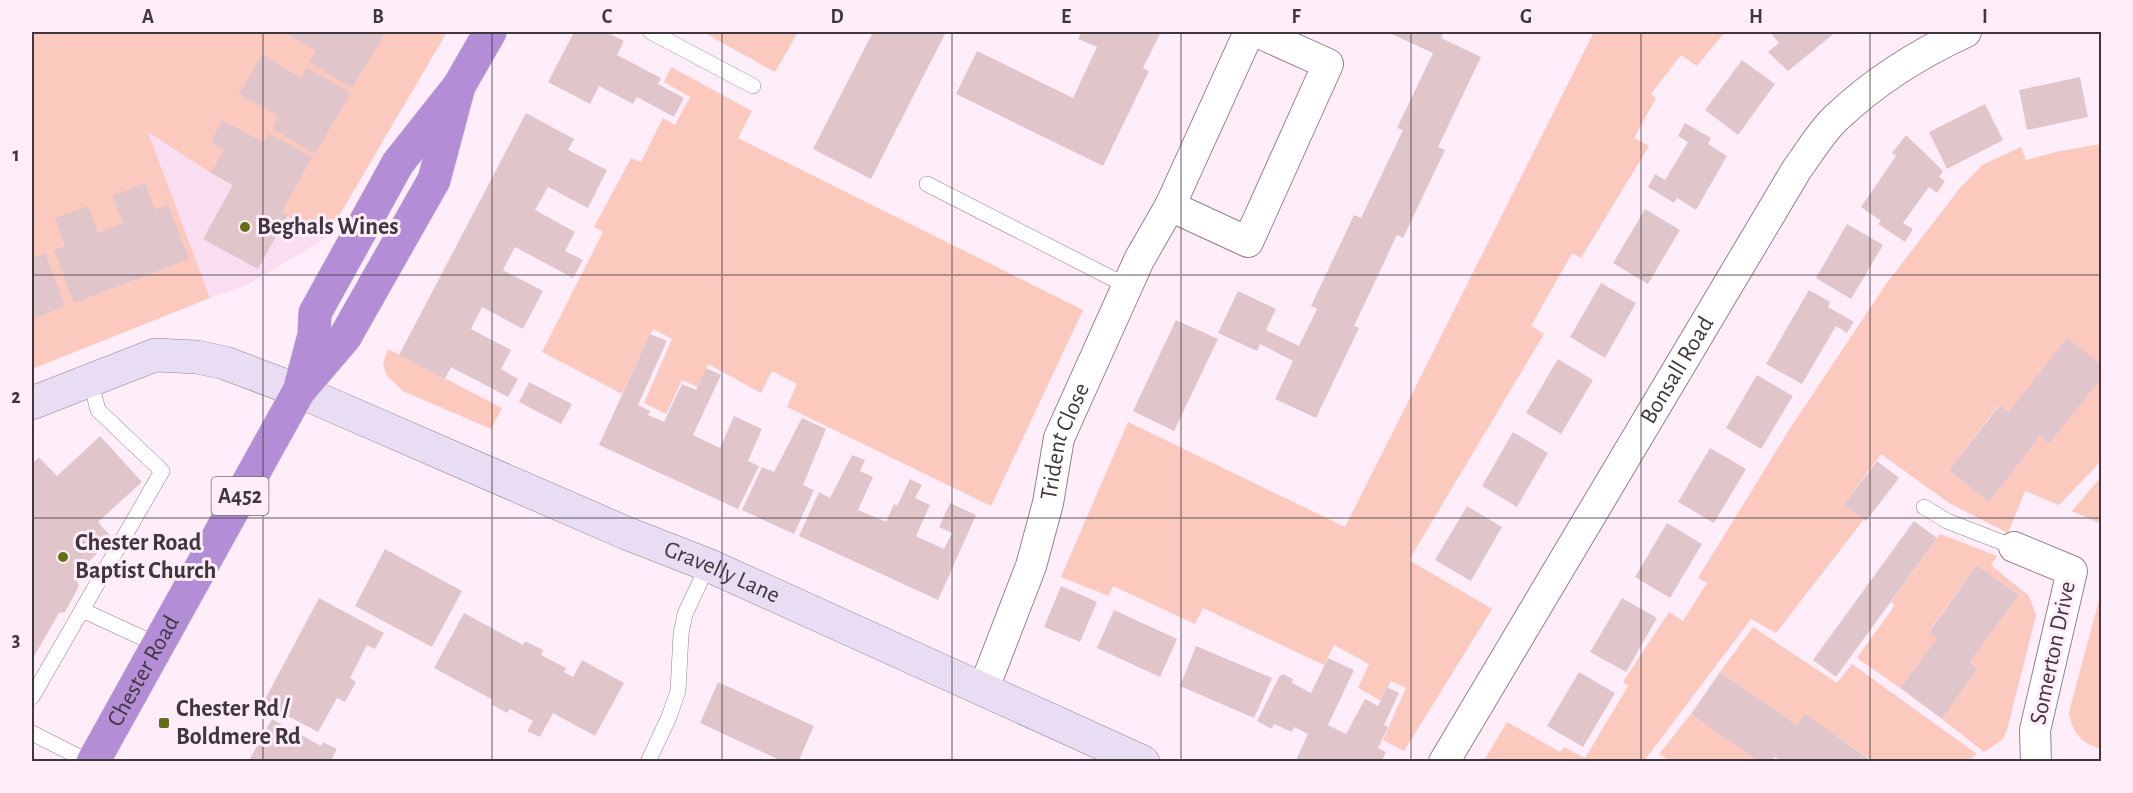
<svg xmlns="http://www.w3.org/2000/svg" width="2133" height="793" viewBox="0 0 2133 793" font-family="'Alegreya Sans',sans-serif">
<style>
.built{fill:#f9def2}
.green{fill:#fcc9be}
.building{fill:#e0c6cb}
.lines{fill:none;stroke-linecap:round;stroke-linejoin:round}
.lane-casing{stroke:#93818e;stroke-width:16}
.street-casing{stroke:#93818e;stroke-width:32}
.secondary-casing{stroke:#93818e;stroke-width:34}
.highway-casing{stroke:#d9d7d8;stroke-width:34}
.lane{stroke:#fff;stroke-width:15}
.street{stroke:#fff;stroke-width:30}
.secondary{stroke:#e8ddf3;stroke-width:33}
.highway{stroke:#b38ed7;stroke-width:33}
.grid{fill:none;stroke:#3f373d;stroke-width:1.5;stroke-opacity:0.55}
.poi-dot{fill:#626f18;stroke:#ffeefa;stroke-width:2}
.labels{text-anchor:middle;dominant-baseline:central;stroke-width:6;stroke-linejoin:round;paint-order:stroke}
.shield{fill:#ffeefa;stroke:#796e76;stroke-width:1.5}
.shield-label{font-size:22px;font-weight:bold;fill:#3f373d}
.poi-label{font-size:24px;font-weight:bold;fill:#3f373d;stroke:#ffeefa;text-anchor:start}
.street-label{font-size:24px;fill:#3f373d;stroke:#ffeefa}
.neatline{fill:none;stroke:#3f373d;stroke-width:2}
.grid-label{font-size:20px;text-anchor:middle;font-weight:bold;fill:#3f373d}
</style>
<rect width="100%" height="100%" fill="#ffeefa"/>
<!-- built -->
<path class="built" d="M148 131 211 173 326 238 249 284 210 298Z"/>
<!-- green -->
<path class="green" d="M32 32H447L326 238 211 173 148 132 210 298 32 369Z
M703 32H798L775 72Z
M1594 32H1725L1697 66 1681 55 1651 94 1656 98 1634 138 1649 146 1581 258 1572 253 1531 326 1544 334 1409 560 1492 609 1404 751 1383 740 1406 688 1391 681 1381 701 1358 688 1369 664 1334 645 1324 665 1203 608 1195 624 1113 586 1108 596 1061 577 1128 422 1345 527Z
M671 67 752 111 738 138 1083 310 991 506 787 407 797 384 772 371 761 393 708 364 698 387 682 380 666 414 644 403 672 339 653 329 622 394 542 352 603 232 594 227 631 158 641 162 663 118 675 125 690 97 664 82Z
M2101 144V365L2009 412 1999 405 1949 470 1989 501 2040 436 2049 444 2101 377V461L2059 505 2025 491 2008 533 1949 503 1881 454 1844 504 1864 519 1776 633 1751 619 1644 761 1483 762 1507 722 1560 752 1564 747 1585 758 1628 686 1623 682 1669 612 1683 621 1707 583 1698 578 1789 430 1886 284 1960 188 1982 165 2021 147 2026 160 2060 151Z
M388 349 502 408 491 429 403 391 387 376 383 364Z
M2101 477V524L2072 511Z
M1940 534 1997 556 1991 565 2029 596 2036 615 2007 730 2002 740 1984 752 1942 719 1978 668 1970 662 2019 595 1977 565 1929 631 1937 638 1900 688 1857 658 1895 605 1891 602Z
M2101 593V749C2081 743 2072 733 2069 712Z
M1753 627 1837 683 1852 664 1977 754 1968 761H1873L1805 715 1797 725 1720 672Z
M1691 714 1760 761H1671L1659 754Z"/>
<!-- building -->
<path class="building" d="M283 32H386L352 88 309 62 316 51Z
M574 32H606L624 41 617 55 661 78 658 84 684 98 674 117 637 97 633 104 599 86 590 104 548 82Z
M873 32H946L871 179 813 149Z
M1082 32H1161L1143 68 1149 71 1103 166 956 94 977 51 1073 98 1097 47 1078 39Z
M1387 32H1444L1441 38 1481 57 1438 147 1445 150 1403 238 1397 235 1354 326 1359 328 1316 418 1275 399 1293 361 1260 344 1257 351 1218 333 1238 291 1276 309 1266 330 1299 346 1317 309 1311 306 1354 215 1361 218 1403 130 1397 128 1433 53Z
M1770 32H1836L1788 71 1768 52 1779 43Z
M262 54 301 78 307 68 351 93 315 154 272 128 279 117 239 94Z
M1742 60 1775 84 1738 135 1705 110Z
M2080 77 2088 117 2027 130 2019 90Z
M1985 104 2003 140 1947 169 1929 132Z
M526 113 574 139 568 150 607 170 588 208 548 187 535 210 575 232 565 251 583 260 573 278 515 247 503 270 543 291 523 329 482 307 471 329 511 350 501 369 518 379 508 397 451 367 445 379 399 355Z
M222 120 263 142 268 133 312 157 282 212 288 215 258 269 203 239 233 185 211 173 224 149 211 142Z
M1685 123 1711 138 1708 144 1727 156 1696 210 1677 198 1674 203 1648 187 1655 174 1665 180 1688 142 1678 136Z
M1906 135 1943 171 1939 177 1945 181 1937 193 1929 187 1903 223 1913 229 1905 242 1878 224 1881 221 1861 207 1896 156 1892 153Z
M145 183 155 210 168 205 189 259 74 303 54 250 65 246 55 218 88 206 98 233 111 228 123 223 112 196Z
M1645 209 1680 230 1648 284 1613 263Z
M1847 224 1883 245 1851 299 1816 278Z
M45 253 65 306 32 319V258Z
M1601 283 1636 303 1605 358 1570 337Z
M1809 290 1830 302 1828 307 1854 322 1847 333 1836 326 1802 384 1766 364Z
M1176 320 1218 339 1174 431 1133 411Z
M650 334 667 341 638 405 650 411 648 415 664 422 682 384 696 390 706 368 721 375 693 435 720 448 734 416 762 429 748 461 759 466 738 509 599 445Z
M2067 338 2102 365V377L2049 444 2040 436 1989 502 1949 470 2000 405 2009 412Z
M1558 359 1593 380 1561 434 1526 413Z
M1757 375 1793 396 1761 449 1726 428Z
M529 382 572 404 561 424 519 402Z
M802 418 826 429 803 485 814 490 794 534 742 510 762 467 774 472Z
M1513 432 1548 453 1517 507 1482 486Z
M100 436 142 482 98 522 113 539 75 574 79 586 65 612 59 613 32 660V464L39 457 57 476Z
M1710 448 1746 469 1714 523 1678 502Z
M852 455 865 460 860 471 873 477 858 510 886 522 894 504 897 506 910 479 922 485 915 498 930 505 916 536 944 549 952 533 939 527 950 503 976 515 938 600 799 536 819 492 830 498Z
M1877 461 1899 478 1866 521 1844 504Z
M1467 506 1502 527 1471 581 1435 560Z
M1914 521 1937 538 1836 677 1813 660Z
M1667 523 1702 544 1670 598 1635 577Z
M385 549 462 591 432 647 355 606Z
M1977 565 2019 595 1970 662 1978 668 1942 719 1900 688 1937 638 1929 632Z
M1061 586 1097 602 1080 642 1044 627Z
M319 598 384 633 375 649 367 645 350 678 356 682 345 702 337 698 318 732 263 703Z
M1622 598 1657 618 1626 672 1590 652Z
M1114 610 1177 639 1160 677 1097 648Z
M464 613 523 645 525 641 543 650 541 655 566 668 564 672 573 677 582 660 624 683 595 736 553 713 540 737 527 731 533 721 510 709 507 713 491 704 493 700 434 668Z
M1196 646 1272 678 1254 718 1180 686Z
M1328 658 1354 670 1328 725 1346 734 1365 699 1378 706 1387 687 1399 693 1384 725 1388 727 1378 748 1386 752 1381 762H1295L1308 734 1294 727 1292 732 1274 724 1272 729 1257 721 1279 677 1283 674 1293 679 1292 683 1311 693Z
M1579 672 1615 693 1583 747 1547 726Z
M1720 672 1797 725 1805 714 1873 762H1783L1775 757 1772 762H1760L1691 714Z
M718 682 814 726 798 762H784L700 723Z
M272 719 321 746 323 742 337 749 330 762H248Z"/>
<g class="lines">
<defs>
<path id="lane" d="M651 32 753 86
M927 184 1127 286
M1924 507 1947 521 2014 547
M82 610 158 645
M32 697 162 471 98 410 90 379
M32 733 89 762
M648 762 669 717 678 691 681 634 685 614 708 565"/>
<g id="street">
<path d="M1170 206 1248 242 1328 64 1257 32"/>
<path d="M2014 547 2072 571 2035 730 2036 762"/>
<path id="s1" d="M984 688 1031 566 1048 503 1059 438 1139 260 1170 206 1249 32"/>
<path id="s2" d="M1444 762 1797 169C1809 153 1821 132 1836 118 1874 82 1920 53 1966 32"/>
</g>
<g id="secondary">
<path id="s3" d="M32 403 155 355 197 357 225 363 299 391 626 533 708 565 1143 762"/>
</g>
<g id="highway">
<path d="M301 384 314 335 315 313 398 163 459 86 490 32"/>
<path id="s4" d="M93 762 299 391 345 337 434 180 459 86"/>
</g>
</defs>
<!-- lane casing -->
<use href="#lane" class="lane-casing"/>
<!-- street casing -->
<use href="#street" class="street-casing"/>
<!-- secondary casing -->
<use href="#secondary" class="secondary-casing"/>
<!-- highway casing -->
<use href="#highway" class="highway-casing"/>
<!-- lane -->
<use href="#lane" class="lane"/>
<!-- street -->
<use href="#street" class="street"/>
<!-- secondary -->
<use href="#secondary" class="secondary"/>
<!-- highway -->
<use href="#highway" class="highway"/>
</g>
<!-- grid -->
<path class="grid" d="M263 32V762M492 32V762M722 32V762M952 32V762M1181 32V762M1411 32V762M1641 32V762M1870 32V762M32 275H2102M32 518H2102"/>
<!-- markers -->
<g class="poi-dot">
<circle cx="245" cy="227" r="6"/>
<circle cx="63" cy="557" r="6"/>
<rect x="158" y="717" width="12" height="12" rx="3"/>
</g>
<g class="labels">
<!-- shield labels -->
<rect class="shield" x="211.5" y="477" width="57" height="38" rx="4.5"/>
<g class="shield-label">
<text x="240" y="496">A452</text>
</g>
<!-- poi labels -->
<g class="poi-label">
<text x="257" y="227">Beghals Wines</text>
<text x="75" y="543">Chester Road<tspan x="75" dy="28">Baptist Church</tspan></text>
<text x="176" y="709">Chester Rd /<tspan x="176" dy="28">Boldmere Rd</tspan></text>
</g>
<!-- street labels -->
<g class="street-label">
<text stroke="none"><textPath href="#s2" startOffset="456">Bonsall Road</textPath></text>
<text stroke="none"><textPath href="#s1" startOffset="260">Trident Close</textPath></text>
<text stroke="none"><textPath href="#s3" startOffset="742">Gravelly Lane</textPath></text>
<text transform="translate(2053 653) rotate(-78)">Somerton Drive</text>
<text stroke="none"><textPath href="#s4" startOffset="104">Chester Road</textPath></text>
</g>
</g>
<!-- border -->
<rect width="2133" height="793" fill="none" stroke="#ffeefa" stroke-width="66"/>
<rect x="33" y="33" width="2067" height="727" class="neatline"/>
<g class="grid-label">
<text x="148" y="23">A</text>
<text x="378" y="23">B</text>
<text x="607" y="23">C</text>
<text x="837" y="23">D</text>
<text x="1066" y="23">E</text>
<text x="1296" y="23">F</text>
<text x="1526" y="23">G</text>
<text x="1756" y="23">H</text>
<text x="1985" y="23">I</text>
<text x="16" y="161">1</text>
<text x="16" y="403">2</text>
<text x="16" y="646">3</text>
</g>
</svg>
